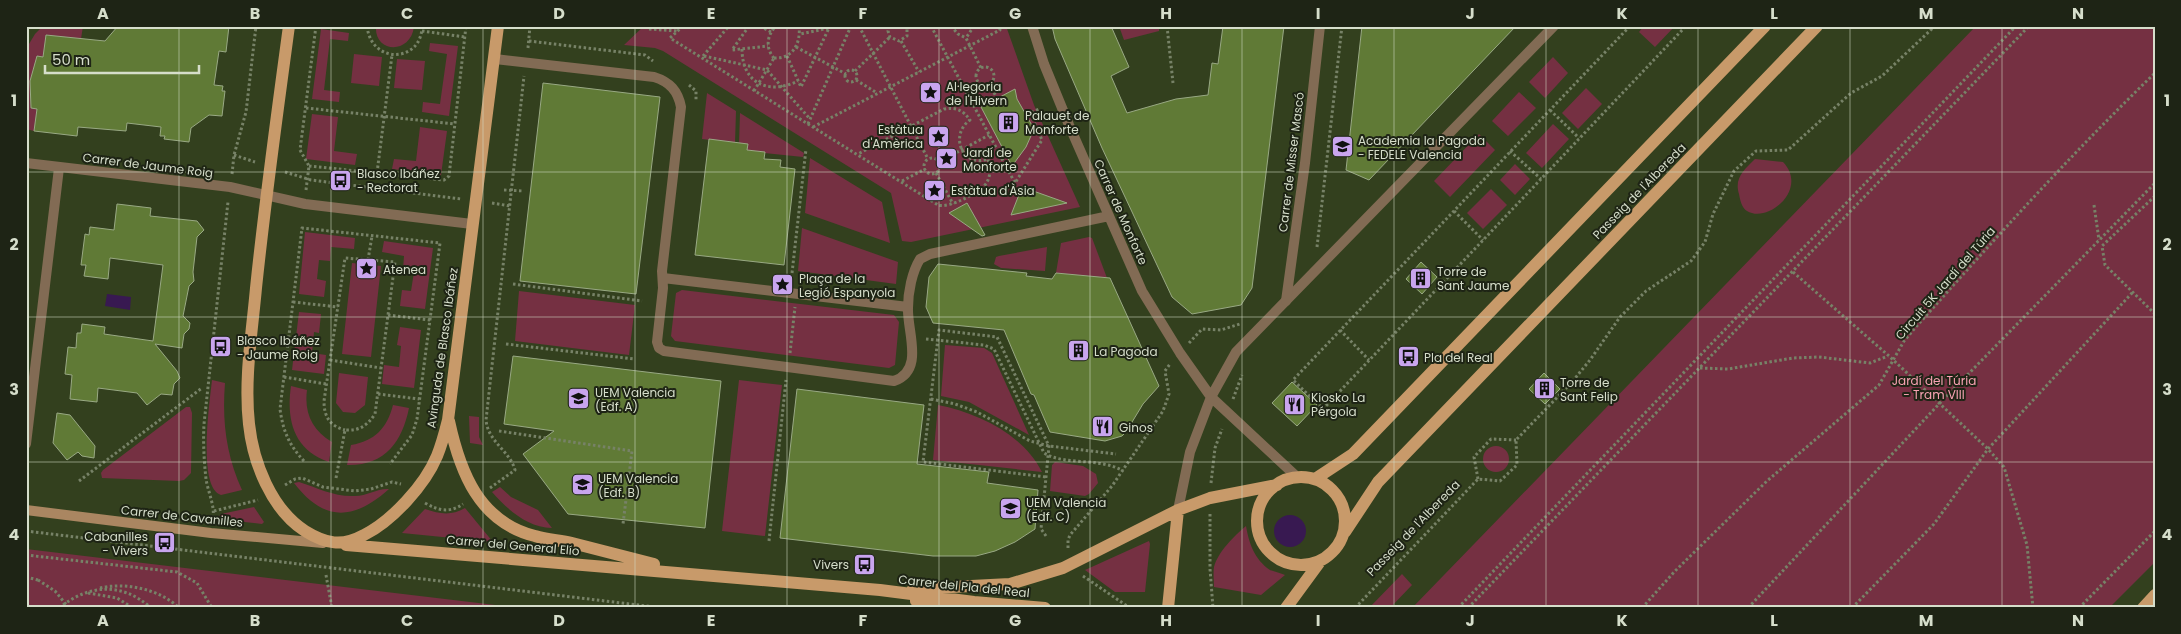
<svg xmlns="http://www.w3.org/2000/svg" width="2181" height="634" viewBox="0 0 2181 634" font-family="Poppins,sans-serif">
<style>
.green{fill:#753042}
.water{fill:#381951}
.building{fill:#607a36;stroke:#99a984}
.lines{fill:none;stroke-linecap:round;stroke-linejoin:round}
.path{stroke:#778267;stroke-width:3;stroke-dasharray:2.5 2.5;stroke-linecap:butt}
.minor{stroke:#826b54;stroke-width:10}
.tertiary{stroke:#826b54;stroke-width:10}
.secondary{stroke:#aa8661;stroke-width:10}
.primary{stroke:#c89a6a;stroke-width:12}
.path-bridge{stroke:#778267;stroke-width:3;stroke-dasharray:2.5 2.5;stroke-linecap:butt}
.grid{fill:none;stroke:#d6decb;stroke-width:1;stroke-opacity:0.55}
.labels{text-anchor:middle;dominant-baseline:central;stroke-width:4;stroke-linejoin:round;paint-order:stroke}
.poi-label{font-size:12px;fill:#d6decb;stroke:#1e2415;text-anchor:start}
.street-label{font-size:12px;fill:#d6decb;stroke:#1e2415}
.park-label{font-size:12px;fill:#f8a2b3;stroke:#1e2415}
.neatline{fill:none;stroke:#d6decb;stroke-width:2}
.grid-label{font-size:16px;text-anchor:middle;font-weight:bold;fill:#d6decb}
</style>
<rect width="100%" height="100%" fill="#33401e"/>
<!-- green -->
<path class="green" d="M43 26H83L81 39 46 35 43 57H37L30 81 31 108 37 109 34 131 26 129V49L35 34Z
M376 26H414V27C410 55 374 53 376 26Z
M644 26H1006L1034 105 1080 207 911 242 902 241 891 193 663 51 655 48 624 45Z
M1119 26H1159V31L1124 40Z
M1644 26H1675L1655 47 1639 32Z
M1976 26H2155V562L2109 608H1412Z
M321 29 349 33 348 41 330 39 324 90 340 92 339 102 312 99Z
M430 43 458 46 449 116 422 112 423 102 440 104 447 54 429 51Z
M354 54 382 57 379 86 351 83Z
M1553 57 1568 73 1545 98 1529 82Z
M397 59 425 61 422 90 394 88Z
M1586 88 1602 104 1578 129 1562 113Z
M1519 92 1536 108 1508 136 1492 121Z
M707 93 736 111 735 143 702 139Z
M740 113 804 153 803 157 745 151 739 144Z
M312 114 338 117 334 151 357 154 355 165 306 159Z
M1553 124 1569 139 1542 168 1526 153Z
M420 127 447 131 441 175 392 169 394 159 416 161Z
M1479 134 1495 150 1450 197 1434 181Z
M810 158 882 202 890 243 805 213Z
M1755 159 1783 162C1809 189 1768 224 1747 211 1742 208 1740 200 1739 194 1734 178 1744 170 1755 159Z
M1515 164 1530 179 1515 195 1500 180Z
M1491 189 1507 205 1483 229 1467 213Z
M802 228 898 262 896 284 798 271Z
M305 232 355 238 354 249 331 247 330 261 319 260 317 279 326 281 324 297 299 294Z
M1089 237 1092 238 1107 278 1056 273 1061 243Z
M384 241 433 248 425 309 400 306 402 290 411 291 414 272 403 270 404 256 382 252Z
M1047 247 1045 271 1001 268 994 264 996 257 999 256Z
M352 263 381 266 371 357 342 354Z
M682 290 894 315 899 322 895 365 889 368 675 341 671 336 676 293Z
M519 291 635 305 629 355 515 341Z
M299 312 321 314 319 333 314 332 312 353 326 355 324 374 292 370Z
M400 327 421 330 414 388 382 384 384 365 399 367 401 346 397 345Z
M945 345 984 348 992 353 1029 435 969 402 941 396Z
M339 373 368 377 365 405 355 413 343 412 336 403Z
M212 380 225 383C222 421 226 455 242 490L221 495C197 488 210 400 212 380Z
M739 380 782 385 765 536 722 531Z
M291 386 307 390C304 413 312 430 332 442L329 462C294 450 286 421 291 386Z
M393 405 409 408C402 442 385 466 347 465L351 445C375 441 387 428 393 405Z
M938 405C978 413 1023 434 1042 472L933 460Z
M186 407H190L192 413 191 473 184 480 179 481 102 478 101 473 103 470Z
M469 416 479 417V437L483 445 470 443Z
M1483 459a13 13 0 1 1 26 0a13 13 0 1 1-26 0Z
M1055 462 1083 466 1096 474 1098 483 1089 494 1085 496 1050 491 1052 465Z
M299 482C318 488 334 497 355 496 367 496 378 488 389 489 353 521 324 522 294 483Z
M500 487 511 497 538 510 552 528C527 527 508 510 492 492Z
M254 507 264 522 262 524 217 519 221 514Z
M465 508 493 542 402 533 425 509C440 514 451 516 465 508Z
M1246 526C1249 543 1254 559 1270 570 1275 572 1281 573 1285 575L1261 595 1214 587C1214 581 1213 573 1214 567 1218 552 1234 536 1246 526Z
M1149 541 1150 544 1145 592H1115L1085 570Z
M26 549 521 608H26Z
M1402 574 1412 585 1390 608H1369Z"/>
<!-- water -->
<path class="water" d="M107 294 131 297 130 310 105 306Z
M1274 531a16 16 0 1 1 32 0a16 16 0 1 1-32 0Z"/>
<!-- building -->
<path class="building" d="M118 26H229L226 52 219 51 214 85 223 86 222 91H225L222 116 209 115 191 128 189 142 164 139 165 136H160L161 127 127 123 126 131 78 127 77 136 34 131 37 109 31 108 30 81 37 56 43 57 46 35 105 41Z
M1052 26H1111L1129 67 1111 76 1127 113 1176 99 1208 95 1212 63 1218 64 1223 26H1284L1252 288 1241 305 1192 314 1172 297 1102 148 1055 39Z
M1362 26H1516L1369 180 1346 170Z
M543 83 660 97 636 294 520 281Z
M1015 89 1017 99 1034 129 1026 147 1012 166 981 107Z
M709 139 748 144 747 150 765 152 764 159 781 160 780 167 795 169 784 265 695 255Z
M1022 187 1067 203 1011 215Z
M967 203 985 235 982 236 949 213Z
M117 204 151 208 150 216 197 221 204 230 197 237 193 272 194 281 189 286 183 316 190 323 189 329 184 334 182 348 155 344 177 371 180 378 174 384 172 395 161 394 147 405 137 393 98 388 97 402 70 399 72 375 65 374 68 347 76 348 77 333H81L82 324 105 327 104 334 153 341 163 265 110 258 108 279 84 276 86 265H81L85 234 89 235 90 227 114 230Z
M1421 262 1437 277 1422 294 1406 279Z
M938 264 1027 273 1026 276 1052 279 1056 273 1110 278 1159 386 1143 404 1126 432 1122 436 1105 441 1050 432 1034 395 1031 394 1004 330 933 323 926 307 929 277Z
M513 356 721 381 705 528 568 514 523 454 554 431 504 424Z
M1544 373 1560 389 1545 404 1529 389Z
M1292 382 1317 405 1297 426 1272 403Z
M797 389 924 405 917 464 989 472 987 483 1038 490 1035 529 1015 542 995 551 976 556H933L780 538Z
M57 413 70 415 95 446 94 458 82 456 78 452 67 460 53 443Z"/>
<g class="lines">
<!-- path -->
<path class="path" d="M367 26C371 65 422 63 422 26
M683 26 670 38 938 205C948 209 982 192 987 182 991 175 990 167 988 159 962 168 949 135 970 120 963 110 956 107 944 109L858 154
M749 26 732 50 768 46
M760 26 771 32
M859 26 928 159
M890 26 888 31 890 37 899 41 907 36V26
M931 26 1015 183 1042 140 1030 113 1039 109
M951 26 958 34 966 38
M974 26 966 38 981 68
M1167 26 1173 83
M1630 26 1293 380 1323 409 1686 26
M649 29 677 31
M422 31 465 37
M529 41 645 55 653 61
M901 41 919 72
M796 47 846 74
M528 48 530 26
M742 49C742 84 769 95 798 81
M703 56 729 26
M704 56 767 70 810 119
M787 56 801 87 829 28 800 34
M774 58C793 59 801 43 799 26
M774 58C765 48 767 35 776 26
M976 76a9 9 0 1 1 18 0a9 9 0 1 1-18 0Z
M845 76a6 6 0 1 1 12 0a6 6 0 1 1-12 0Z
M855 71 890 37
M856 80 877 93
M989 84 997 98
M689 85 696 91V100
M754 91 774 58
M306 108 455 124
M1550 110 1579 138
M808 124 851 26
M813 127 1000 30 999 26
M1510 151 1541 179
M234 155 255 162
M924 166a8 8 0 1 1 16 0a8 8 0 1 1-16 0Z
M939 162 989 135
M309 166 444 180 449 176 466 26
M285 172 311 180 461 199
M377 173 392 55
M936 173 953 204
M232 174 234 155 246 112 256 26
M902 181 925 169
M306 190 309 166 300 150 316 26
M504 190 524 191
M2155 196 2102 246 2105 265 2155 314
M492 203 510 206
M2094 205 2099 240
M1454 211 1483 240
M1317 247 1342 26
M368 260 372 236
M1793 272 1889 356 1988 449 2004 467 2027 545 2033 608
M792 273 806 149
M513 284 642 301
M293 302 338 307
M388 315 430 320
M1340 330 1369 360
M926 339 984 345 994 349 1044 453C1065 466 1100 457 1123 471
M1189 343 1202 329 1221 330 1240 324
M506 344 634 359
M790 353 795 307
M330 360 381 368
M1700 368 1728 369 1793 358 1819 357 1870 363 1888 356
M284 377 326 384
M378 394 419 399
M931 399 955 404 977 412 1030 441 1049 446 1116 454
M1233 399 1242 375
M499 431 632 451 623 524
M304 461C289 445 283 431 280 409L302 228 440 243 417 419 412 435 390 464
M336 478 345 430C359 431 367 426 375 414L395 262 345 258 324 401C324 417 330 426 345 430
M1478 479 1474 457 1491 439 1516 440
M79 481 202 388
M1211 483 1215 448 1222 429
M285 485 295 479 302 478 323 487 355 491 371 489 392 482 401 484
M490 488 515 470C510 451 488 442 486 420L524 76
M425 503C439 511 450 513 463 504
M214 511 258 500
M1210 514V569L1213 608
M213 518C215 506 208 492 206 479 204 461 203 442 204 424L228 202
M26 531 663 608
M1046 536 1041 529 1049 446 997 337 939 330 923 462 1046 477
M769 541 786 380
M1068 548V540L1070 535 1112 486 1163 411 1169 394 1165 371 1170 364
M26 555 177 572 197 583 212 608
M326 575 332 608
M1083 576 1130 608
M26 577 38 580
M100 588C125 582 160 589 179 608
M88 593 117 598 133 608
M59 608C88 585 121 581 151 608
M1355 608 1478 479 1500 481 1517 465 1516 440 1572 382 1590 360 1620 317 1646 291 1691 261 1705 242 1713 214 1734 171 1756 151 1788 150 1851 93 1882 76 1935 26
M1458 608 2016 26
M1468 608 2029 26
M1642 608 1675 571 1767 481 1879 385 1904 341 1915 328C1993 241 2071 154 2155 73
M1748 608 1939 404 2155 183
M1852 608 1934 524 1988 449 2132 293
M2079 608 2155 531"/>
<!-- minor -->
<path class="minor" d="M1032 26 1044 64 1069 125 1142 291 1180 353 1211 397 1297 477
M495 59 654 77C670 82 678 91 681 107L662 271 663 288 657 342 659 348 664 351 894 381C925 370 907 332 908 308 908 292 912 272 920 259L930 254 1109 216
M663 278 908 307
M26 444 59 168
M1178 510 1190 452 1211 397 1236 352 1554 26"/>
<!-- tertiary -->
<path class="tertiary" d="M26 163 230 187 305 204 472 224
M1286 301 1305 163 1320 26"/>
<!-- secondary -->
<path class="secondary" d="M26 510 211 533 323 543"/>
<!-- primary -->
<path class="primary" d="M289 26C277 114 265 201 256 288 252 333 244 379 249 424 253 462 271 509 305 531 326 544 342 547 364 535 392 521 425 485 437 456 442 444 445 432 448 420L498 26
M449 421C460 472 479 522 535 536 547 540 560 540 572 543 600 550 627 557 654 564
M1257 521a44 44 0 1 1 88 0a44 44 0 1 1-88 0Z
M1315 479 1353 454 1765 26
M1345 532 1378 482 1817 26
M346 545 880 590 974 602 1045 608
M913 589 1010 584 1063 568 1178 510 1210 498 1277 485
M916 601 939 608
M1168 608 1178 510
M1286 608 1319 563
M2143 608 2155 595"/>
<!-- path-bridge -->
<path class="path-bridge" d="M38 580 55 591 69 608"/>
</g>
<!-- grid -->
<path class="grid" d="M179 26V608M331 26V608M483 26V608M635 26V608M787 26V608M939 26V608M1090 26V608M1242 26V608M1394 26V608M1546 26V608M1698 26V608M1850 26V608M2002 26V608M26 172H2155M26 317H2155M26 462H2155"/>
<!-- icons -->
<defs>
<symbol id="sight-square" viewBox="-11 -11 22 22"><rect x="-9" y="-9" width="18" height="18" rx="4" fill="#c9a5ee" stroke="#1e2415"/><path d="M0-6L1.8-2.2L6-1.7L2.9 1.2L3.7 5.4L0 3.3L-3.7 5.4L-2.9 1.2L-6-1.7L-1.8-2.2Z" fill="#111"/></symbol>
<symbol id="building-square" viewBox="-11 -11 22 22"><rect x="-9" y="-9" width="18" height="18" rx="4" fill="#c9a5ee" stroke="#1e2415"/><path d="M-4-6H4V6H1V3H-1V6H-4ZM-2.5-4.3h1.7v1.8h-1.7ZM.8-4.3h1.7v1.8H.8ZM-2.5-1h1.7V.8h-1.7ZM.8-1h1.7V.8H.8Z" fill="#111"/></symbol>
<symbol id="school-square" viewBox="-11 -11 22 22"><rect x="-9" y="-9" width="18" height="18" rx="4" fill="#c9a5ee" stroke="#1e2415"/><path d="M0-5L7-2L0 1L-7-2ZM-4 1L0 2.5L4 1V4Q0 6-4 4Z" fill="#111"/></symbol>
<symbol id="bus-square" viewBox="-11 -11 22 22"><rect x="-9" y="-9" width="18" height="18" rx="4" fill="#c9a5ee" stroke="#1e2415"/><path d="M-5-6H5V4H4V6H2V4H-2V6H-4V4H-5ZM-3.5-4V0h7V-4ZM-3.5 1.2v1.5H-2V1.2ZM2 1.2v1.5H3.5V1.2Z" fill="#111"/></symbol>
<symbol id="university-square" viewBox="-11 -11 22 22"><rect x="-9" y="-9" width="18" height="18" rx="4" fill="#c9a5ee" stroke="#1e2415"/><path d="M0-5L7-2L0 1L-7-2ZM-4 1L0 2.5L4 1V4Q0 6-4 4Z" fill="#111"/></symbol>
<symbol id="restaurant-square" viewBox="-11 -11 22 22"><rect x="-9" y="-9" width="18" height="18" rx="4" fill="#c9a5ee" stroke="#1e2415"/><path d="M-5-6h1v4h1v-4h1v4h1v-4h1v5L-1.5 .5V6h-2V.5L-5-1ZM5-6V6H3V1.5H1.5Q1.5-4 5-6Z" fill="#111"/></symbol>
</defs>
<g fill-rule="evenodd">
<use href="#sight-square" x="918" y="80" width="25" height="25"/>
<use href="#building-square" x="996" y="110" width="25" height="25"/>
<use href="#sight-square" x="926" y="124" width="25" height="25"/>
<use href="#school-square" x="1330" y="134" width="25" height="25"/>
<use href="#sight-square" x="934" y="146" width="25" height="25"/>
<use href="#bus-square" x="328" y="168" width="25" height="25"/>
<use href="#sight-square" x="922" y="178" width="25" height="25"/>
<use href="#sight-square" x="354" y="256" width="25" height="25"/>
<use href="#building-square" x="1408" y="266" width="25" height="25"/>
<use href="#sight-square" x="770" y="272" width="25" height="25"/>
<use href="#bus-square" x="208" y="334" width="25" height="25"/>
<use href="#building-square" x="1066" y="338" width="25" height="25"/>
<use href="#bus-square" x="1396" y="344" width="25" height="25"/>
<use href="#building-square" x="1532" y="376" width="25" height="25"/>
<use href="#university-square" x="566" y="386" width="25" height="25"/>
<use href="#restaurant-square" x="1282" y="392" width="25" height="25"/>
<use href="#restaurant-square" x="1090" y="414" width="25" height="25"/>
<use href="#university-square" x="570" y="472" width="25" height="25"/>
<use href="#university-square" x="998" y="496" width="25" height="25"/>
<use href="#bus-square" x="152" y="530" width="25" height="25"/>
<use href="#bus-square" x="852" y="552" width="25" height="25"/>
</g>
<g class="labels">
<!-- poi labels -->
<g class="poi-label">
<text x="946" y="86">Al·legoria<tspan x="946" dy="14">de l'Hivern</tspan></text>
<text x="1025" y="115">Palauet de<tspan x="1025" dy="14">Monforte</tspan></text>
<text x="923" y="129" text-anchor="end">Estàtua<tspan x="923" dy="14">d'Amèrica</tspan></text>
<text x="1358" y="140">Academia la Pagoda<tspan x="1358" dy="14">- FEDELE Valencia</tspan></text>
<text x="963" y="152">Jardí de<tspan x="963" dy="14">Monforte</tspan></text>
<text x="357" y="173">Blasco Ibáñez<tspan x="357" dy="14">- Rectorat</tspan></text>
<text x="951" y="190">Estàtua d'Àsia</text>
<text x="383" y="269">Atenea</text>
<text x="1437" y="271">Torre de<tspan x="1437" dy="14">Sant Jaume</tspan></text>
<text x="799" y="278">Plaça de la<tspan x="799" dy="14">Legió Espanyola</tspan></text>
<text x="237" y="340">Blasco Ibáñez<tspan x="237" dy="14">- Jaume Roig</tspan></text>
<text x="1094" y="351">La Pagoda</text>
<text x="1424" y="357">Pla del Real</text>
<text x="1560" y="382">Torre de<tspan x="1560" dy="14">Sant Felip</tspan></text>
<text x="595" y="392">UEM Valencia<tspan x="595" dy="14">(Edf. A)</tspan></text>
<text x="1311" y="397">Kiosko La<tspan x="1311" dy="14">Pérgola</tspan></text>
<text x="1119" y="427">Ginos</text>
<text x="598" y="478">UEM Valencia<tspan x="598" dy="14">(Edf. B)</tspan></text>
<text x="1026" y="502">UEM Valencia<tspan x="1026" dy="14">(Edf. C)</tspan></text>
<text x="148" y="536" text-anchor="end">Cabanilles<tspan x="148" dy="14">- Vivers</tspan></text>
<text x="849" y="564" text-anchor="end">Vivers</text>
</g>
<!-- street labels -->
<g class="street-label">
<text transform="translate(1291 162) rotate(-83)">Carrer de Misser Mascó</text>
<text transform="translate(148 165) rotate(7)">Carrer de Jaume Roig</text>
<text transform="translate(1639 191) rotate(-46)">Passeig de l'Albereda</text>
<text transform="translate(1121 212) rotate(66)">Carrer de Monforte</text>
<text transform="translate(1945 283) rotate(-49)">Circuit 5K Jardí del Túria</text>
<text transform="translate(442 348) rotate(-82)">Avinguda de Blasco Ibáñez</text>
<text transform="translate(182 516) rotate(6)">Carrer de Cavanilles</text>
<text transform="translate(1413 528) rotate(-46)">Passeig de l'Albereda</text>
<text transform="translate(513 545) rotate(5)">Carrer del General Elío</text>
<text transform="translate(964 586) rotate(6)">Carrer del Pla del Real</text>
</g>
<!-- park labels -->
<g class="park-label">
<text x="1934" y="380">Jardí del Túria<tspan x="1934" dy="14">- Tram VIII</tspan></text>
</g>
</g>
<!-- border -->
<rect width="2181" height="634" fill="none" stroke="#1e2415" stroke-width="55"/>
<!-- scale -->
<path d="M45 65v8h154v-8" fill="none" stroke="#d6decb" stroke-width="2.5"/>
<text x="52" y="65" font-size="15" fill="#d6decb" stroke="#1e2415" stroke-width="4" paint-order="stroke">50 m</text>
<rect x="28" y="28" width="2126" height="578" class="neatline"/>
<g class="grid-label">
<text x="103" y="19">A</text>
<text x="255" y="19">B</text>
<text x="407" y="19">C</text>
<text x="559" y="19">D</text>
<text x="711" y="19">E</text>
<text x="863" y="19">F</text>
<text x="1015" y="19">G</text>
<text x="1166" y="19">H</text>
<text x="1318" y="19">I</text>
<text x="1470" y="19">J</text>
<text x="1622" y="19">K</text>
<text x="1774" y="19">L</text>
<text x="1926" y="19">M</text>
<text x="2078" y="19">N</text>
<text x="14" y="106">1</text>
<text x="2167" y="106">1</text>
<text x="14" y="250">2</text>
<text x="2167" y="250">2</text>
<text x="14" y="395">3</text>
<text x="2167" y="395">3</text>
<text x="14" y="540">4</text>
<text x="2167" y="540">4</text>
<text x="103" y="626">A</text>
<text x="255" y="626">B</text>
<text x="407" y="626">C</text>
<text x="559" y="626">D</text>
<text x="711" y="626">E</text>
<text x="863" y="626">F</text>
<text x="1015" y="626">G</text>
<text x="1166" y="626">H</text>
<text x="1318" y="626">I</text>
<text x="1470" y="626">J</text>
<text x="1622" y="626">K</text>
<text x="1774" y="626">L</text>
<text x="1926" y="626">M</text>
<text x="2078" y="626">N</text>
</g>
</svg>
